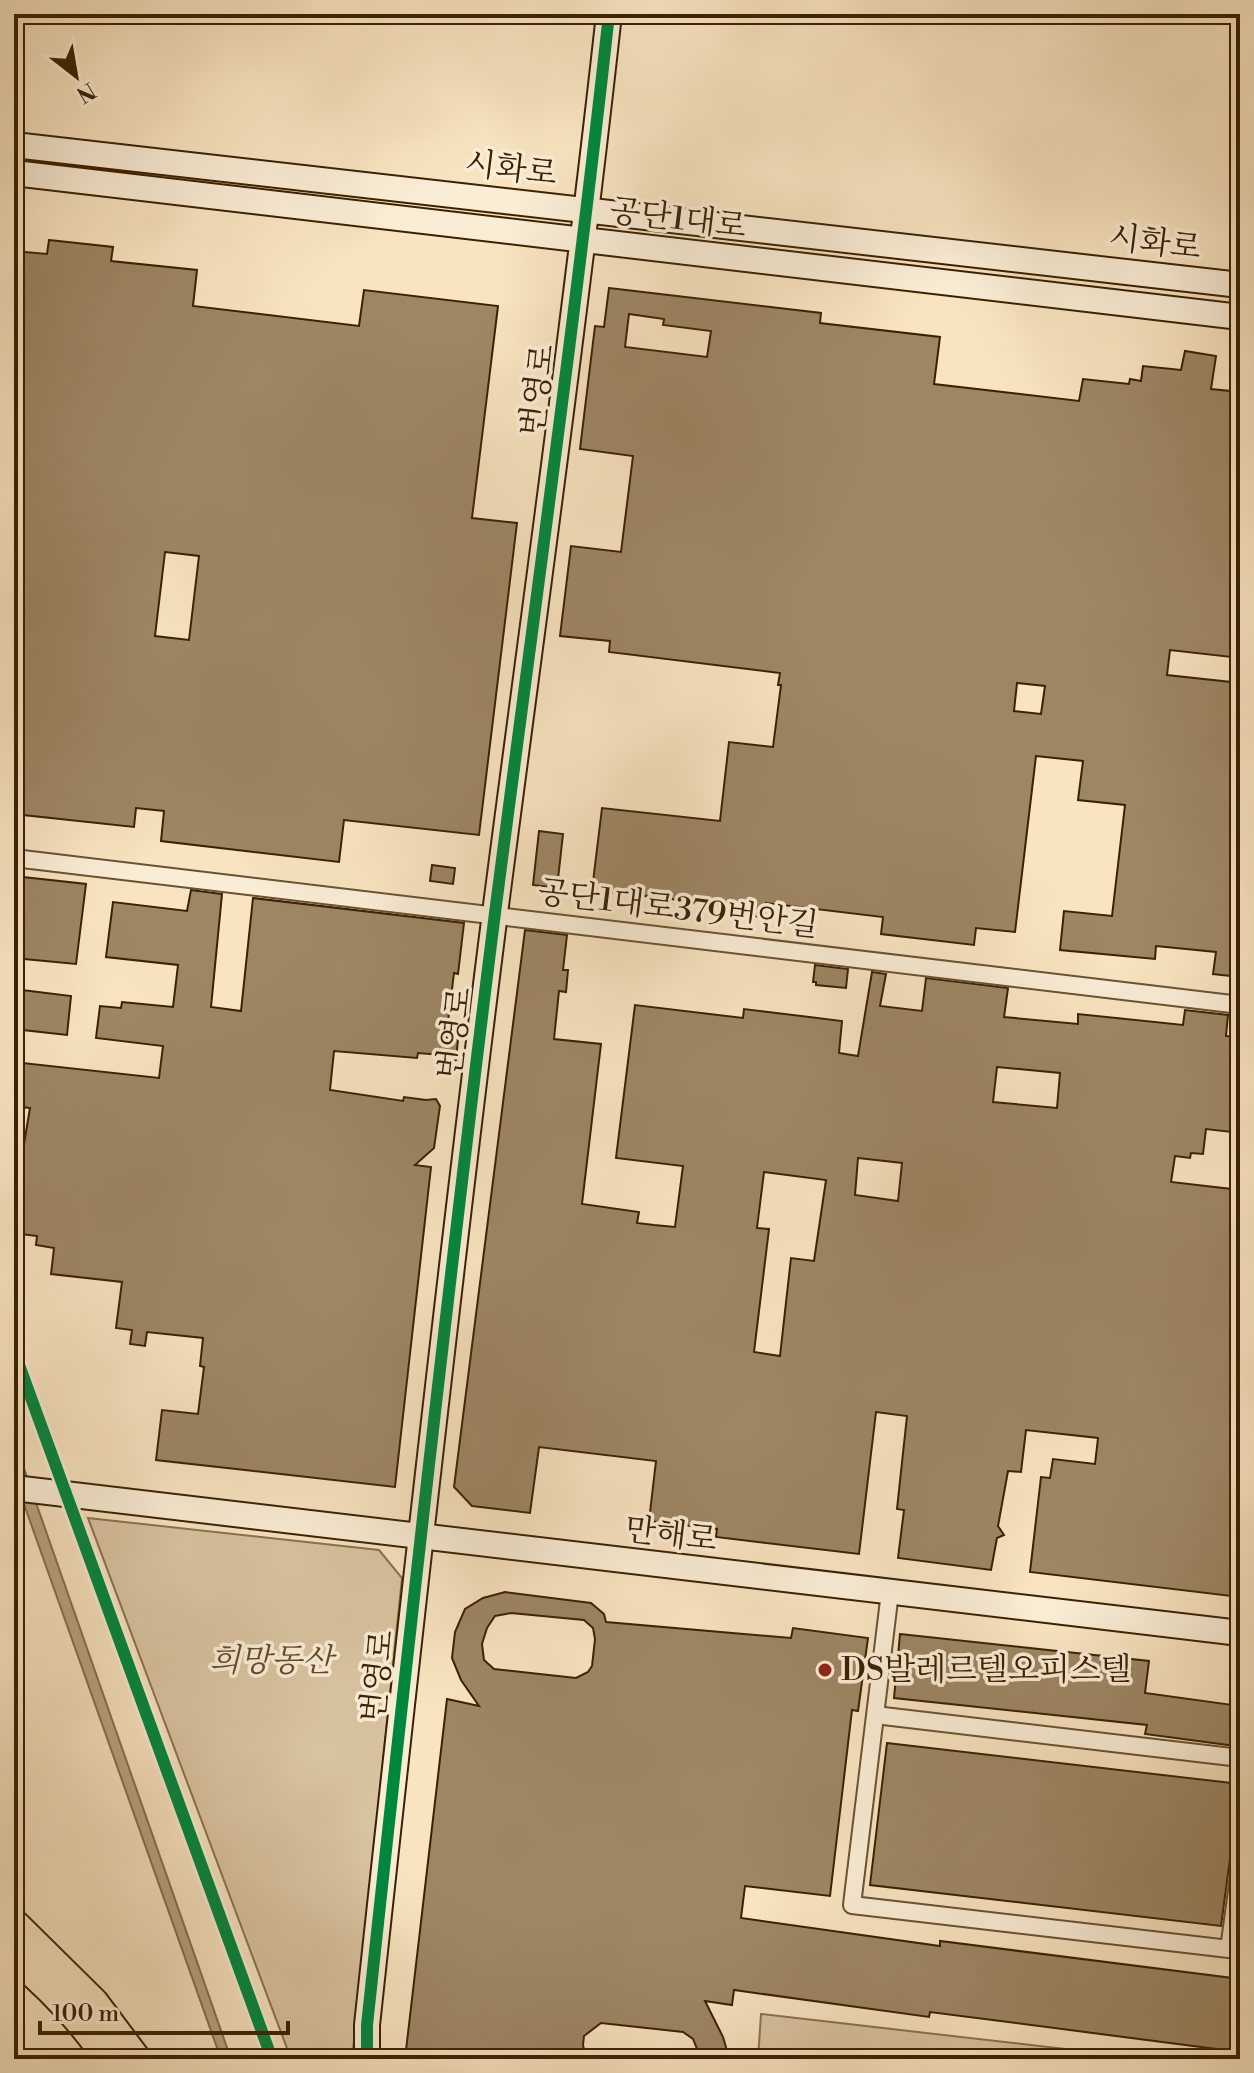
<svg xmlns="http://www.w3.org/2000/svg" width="1254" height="2073" viewBox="0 0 1254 2073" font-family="'Libre Bodoni','Noto Serif KR',serif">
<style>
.green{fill:#d8c3a0;stroke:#8a7250;stroke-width:2}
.water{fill:#b8a27f;stroke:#866e4d;stroke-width:2}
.building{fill:#9d8664;stroke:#3b2101;stroke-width:2;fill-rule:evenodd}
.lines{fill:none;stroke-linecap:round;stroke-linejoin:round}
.street-casing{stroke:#6a5231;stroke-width:20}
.secondary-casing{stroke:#3b2101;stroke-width:28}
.highway-casing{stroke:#3b2101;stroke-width:34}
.street{stroke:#faedd6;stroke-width:16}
.secondary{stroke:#faedd6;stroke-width:24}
.highway{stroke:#f8e4c0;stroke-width:30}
.cycleway-casing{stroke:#faedd6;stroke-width:17}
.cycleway{stroke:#00873e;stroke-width:12}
.poi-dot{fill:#8f2418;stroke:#faedd6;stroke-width:3}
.labels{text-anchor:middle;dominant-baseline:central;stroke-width:7;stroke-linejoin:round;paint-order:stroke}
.street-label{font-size:32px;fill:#3b2101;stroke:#faedd6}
.park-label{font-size:32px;font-style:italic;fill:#624a29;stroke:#faedd6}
.poi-label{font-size:32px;fill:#3b2101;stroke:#faedd6;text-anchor:start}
</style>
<rect width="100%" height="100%" fill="#f8e4c0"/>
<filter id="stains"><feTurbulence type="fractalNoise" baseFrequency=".0025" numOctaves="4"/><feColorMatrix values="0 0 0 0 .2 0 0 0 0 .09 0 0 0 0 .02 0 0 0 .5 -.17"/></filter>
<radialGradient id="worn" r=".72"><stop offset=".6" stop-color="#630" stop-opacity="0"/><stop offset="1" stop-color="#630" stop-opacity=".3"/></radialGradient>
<!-- green -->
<path class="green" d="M88 1518 379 1550 402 1578 352 2059H291Z
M761 2014 1152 2059H758Z"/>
<!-- water -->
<path class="water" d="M14 1440 231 2059H221L14 1476Z"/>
<!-- building -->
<path class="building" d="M49 240 113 247 111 261 197 270 193 306 359 326 364 290 498 306 472 518 517 523 479 835 344 820 339 862 161 841 164 811 136 808 134 827 14 814V251L47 254ZM165 552 199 556 189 640 155 636Z
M609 288 821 313 820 323 940 337 934 384 1079 401 1083 379 1129 384 1130 379 1141 381 1143 366 1181 370 1185 351 1216 356 1211 389 1240 392V658L1170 650 1167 675 1240 683V977L1213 974 1216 952 1156 946 1155 959 1060 950 1064 911 1112 916 1125 805 1078 800 1083 761 1036 756 1015 932 976 928 974 945 881 934 883 917 766 903 764 917 740 915 741 907 592 890 602 808 720 821 729 742 773 747 781 685H778L780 673 609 652 610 641 560 636 571 546 621 552 633 456 580 449 595 326 604 327ZM629 314 664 319 663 325 711 331 707 357 625 347ZM1017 683 1045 686 1041 714 1014 711Z
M539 831 563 834 557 888 533 885Z
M432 865 455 868 453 884 430 881Z
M14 876 86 884 76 964 14 958Z
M191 890 222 894 211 1007 241 1011 253 898 464 923 458 974 454 973 446 1038 458 1039 456 1060 449 1061H445L442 1055 418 1053 417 1058 334 1051 330 1090 403 1101 404 1097 426 1100 436 1099 440 1106 434 1148 415 1165 431 1167 395 1487 156 1460 162 1410 198 1414 204 1367 200 1366 203 1338 147 1332 145 1346 130 1344 132 1330 116 1328 122 1282 51 1274 54 1248 36 1245 37 1236 14 1233V1149L23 1150 30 1108 14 1106V1062L159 1078 163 1046 96 1038 100 1006 121 1008 122 1002 173 1007 178 965 106 957 113 902 187 911Z
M525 930 567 935 563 970H568L566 992 559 991 554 1039 601 1044 582 1204 639 1212 637 1223 654 1225 675 1227 683 1166 616 1158 635 1005 743 1018 744 1009 842 1021 839 1053 858 1056 872 972 886 974 880 1006 922 1011 926 978 1008 988 1004 1017 1078 1024V1014L1183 1025 1185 1010 1228 1015 1226 1036 1240 1038V1133L1206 1129 1203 1154 1191 1153 1190 1158 1175 1156 1171 1182 1240 1190V1544L1238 1543 1231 1596 1030 1572 1041 1477 1050 1478 1053 1459 1095 1464 1098 1438 1026 1430 1021 1472 1008 1471 998 1526 1004 1535 997 1538 991 1570 898 1558 904 1510 897 1509 907 1416 876 1412 859 1554 716 1537 717 1529 649 1521 656 1461 539 1447 530 1513 472 1506 454 1487ZM997 1067 1060 1073 1057 1108 993 1102ZM858 1158 902 1163 898 1201 855 1195ZM764 1172 826 1180 814 1261 791 1258 780 1356 754 1352 769 1229 757 1228Z
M815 965 848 969 846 988 816 985V982H813Z
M14 989 71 996 67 1035 14 1029Z
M505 1592 591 1603 604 1614 606 1622 791 1638 793 1628 868 1638 858 1711 852 1710 830 1896 745 1886 741 1918 940 1946V1941L1240 1979V2052L930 2012 929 2017 734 1990 732 2005 705 2001 723 2037 726 2047 725 2059H698L697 2049 693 2039 683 2032 601 2023 584 2036 583 2045 586 2059H405L447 1699 479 1706 461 1680 452 1658 455 1632 465 1609 483 1598ZM511 1613 584 1620 593 1628 595 1639 592 1666 588 1672 576 1678 494 1669 484 1660 482 1644 487 1628 495 1616Z
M900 1634 1149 1661 1145 1693 1240 1706 1236 1746 1145 1734 1147 1725 894 1698Z
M887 1743 1240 1784 1221 1926 870 1885Z"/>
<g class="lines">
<defs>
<path id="street" d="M14 858 1240 1005
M890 1592 852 1905 1229 1949 1240 1869
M875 1715 1240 1758"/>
<path id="secondary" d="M14 145 1240 285
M14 173 1240 317
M14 1488 1240 1633
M367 2059V2025C407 1654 448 1283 495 913 534 613 576 314 609 14"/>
<path id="highway" d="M14 1925 93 2003 135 2059
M14 1955C46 1982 79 2015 103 2050"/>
</defs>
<!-- street casing -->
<use href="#street" class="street-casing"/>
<!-- secondary casing -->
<use href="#secondary" class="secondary-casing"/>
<!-- highway casing -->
<use href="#highway" class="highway-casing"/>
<!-- street -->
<use href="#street" class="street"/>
<!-- secondary -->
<use href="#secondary" class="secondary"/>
<!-- highway -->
<use href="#highway" class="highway"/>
<defs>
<path id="cycleway" d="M14 1351 272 2059
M367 2059V2025C407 1654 448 1283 495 913 534 613 576 314 609 14"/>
</defs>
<!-- cycleway casing -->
<use href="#cycleway" class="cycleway-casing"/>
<!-- cycleway -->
<use href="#cycleway" class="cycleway"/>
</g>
<!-- markers -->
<circle class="poi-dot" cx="825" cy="1670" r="8"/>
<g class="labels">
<!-- street labels -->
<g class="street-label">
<text transform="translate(511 169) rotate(7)">시화로</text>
<text transform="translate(678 219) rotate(7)">공단1대로</text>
<text transform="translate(1155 243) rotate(7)">시화로</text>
<text transform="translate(538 390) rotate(-83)">번영로</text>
<text transform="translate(678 909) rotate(7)">공단1대로379번안길</text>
<text transform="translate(455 1033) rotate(-83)">번영로</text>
<text transform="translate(671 1535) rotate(7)">만해로</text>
<text transform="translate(378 1676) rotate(-84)">번영로</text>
</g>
<!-- park labels -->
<g class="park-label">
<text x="271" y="1661">희망동산</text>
</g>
<!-- poi labels -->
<g class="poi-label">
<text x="841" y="1670">DS발레르텔오피스텔</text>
</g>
</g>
<!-- margin -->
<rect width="1254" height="2073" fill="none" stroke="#f8e4c0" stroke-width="48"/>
<rect x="16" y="16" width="1222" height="2041" fill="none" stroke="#3b2101" stroke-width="4"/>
<rect x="24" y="24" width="1206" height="2025" fill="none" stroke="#3b2101" stroke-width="2"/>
<!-- north arrow -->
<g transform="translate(76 76) rotate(149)" stroke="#faedd6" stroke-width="6" paint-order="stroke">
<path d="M0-6L14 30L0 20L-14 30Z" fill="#3b2101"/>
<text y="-12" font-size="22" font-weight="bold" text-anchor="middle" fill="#3b2101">N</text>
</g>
<!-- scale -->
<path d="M40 2021v12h248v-12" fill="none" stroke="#3b2101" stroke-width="4"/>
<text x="52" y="2021" font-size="24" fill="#3b2101" stroke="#faedd6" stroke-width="6" paint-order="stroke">100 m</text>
<rect width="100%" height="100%" filter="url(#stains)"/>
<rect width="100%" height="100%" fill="url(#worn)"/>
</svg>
